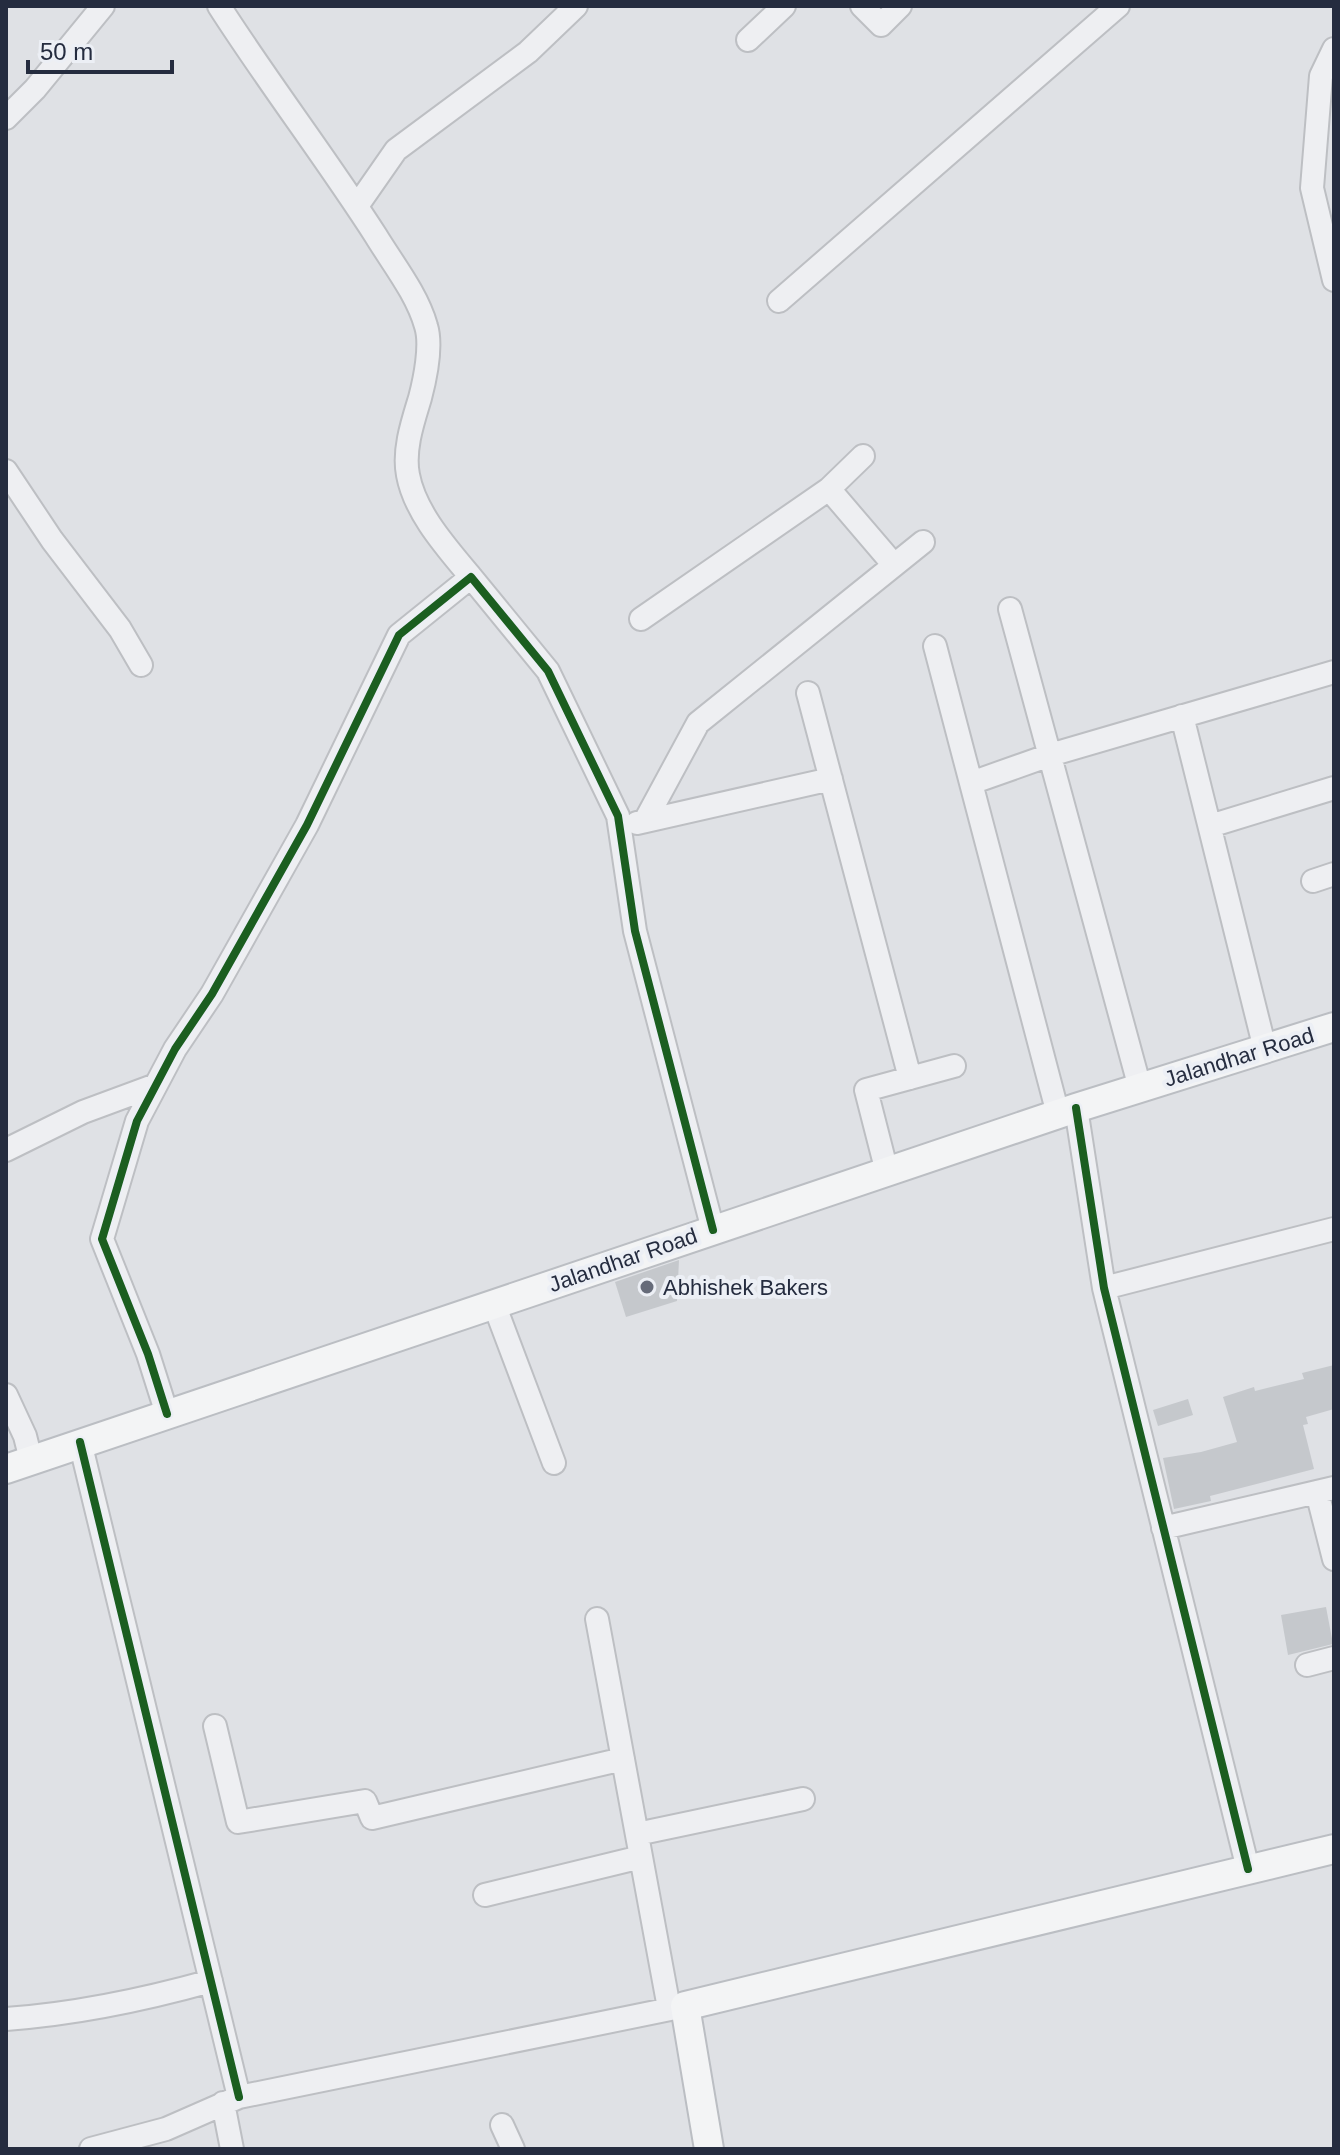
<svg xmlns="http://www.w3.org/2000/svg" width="1340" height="2155" viewBox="0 0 1340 2155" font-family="Arial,sans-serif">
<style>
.building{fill:#c5c8cc}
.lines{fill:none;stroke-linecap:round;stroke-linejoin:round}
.minor-casing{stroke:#bdbfc3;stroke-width:26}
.major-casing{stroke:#bbbec3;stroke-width:32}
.minor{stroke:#eeeff2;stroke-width:22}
.major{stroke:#f3f4f5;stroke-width:28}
.cycleway-casing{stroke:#eceff5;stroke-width:13}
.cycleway{stroke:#1b5e20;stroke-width:8}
.poi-dot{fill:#666b79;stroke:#eceff5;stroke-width:3}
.labels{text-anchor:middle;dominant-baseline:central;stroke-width:8;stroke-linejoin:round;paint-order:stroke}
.street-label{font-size:22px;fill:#252c3f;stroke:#eceff5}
.poi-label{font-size:22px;fill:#252c3f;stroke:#eceff5;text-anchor:start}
</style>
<rect width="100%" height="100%" fill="#dfe1e5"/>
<!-- building -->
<path class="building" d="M679 1260 677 1301 626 1317 615 1282Z
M1334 1365V1409L1306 1417 1308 1424 1303 1425 1314 1469 1210 1496 1211 1501 1174 1509 1163 1458 1201 1452 1237 1442 1223 1397 1254 1387 1255 1391 1304 1379 1302 1373Z
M1188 1399 1193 1415 1158 1426 1153 1410Z
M1326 1607 1333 1644 1288 1655 1281 1615Z"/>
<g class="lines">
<defs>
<path id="minor" d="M219 6C269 84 326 158 376 236 393 264 417 294 426 326 432 345 425 379 420 398 413 421 403 450 408 475 415 513 447 548 471 577
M862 6 881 25 900 6
M748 40 784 6
M1334 49 1321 76 1312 188 1334 280
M6 118 35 89 103 6
M357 206 396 150 528 52 576 6
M779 301 1118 6
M6 471 52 540 120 629 141 665
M829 489 894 565
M1010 609 1140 1088
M641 619 829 489 863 456
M935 646 1058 1114
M808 693 910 1078
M1182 716 1265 1049
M971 783 1050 755 1334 672
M645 821 698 723 923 542
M637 823 831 779
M1210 826 1334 788
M1313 881 1334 874
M1076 1108 1104 1288 1248 1869
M6 1150 83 1112 156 1085
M887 1172 866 1090 954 1066
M1104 1288 1334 1229
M494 1304 554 1463
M6 1395 25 1436 31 1460
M167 1414 148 1354 102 1239 137 1121 175 1049 212 994 307 825 399 635 471 577 548 671 618 816 635 931 713 1230
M80 1442 239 2097
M1317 1492 1334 1559
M1163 1528 1334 1488
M597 1619 669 2008
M1307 1665 1334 1658
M215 1726 238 1822 365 1801 372 1818 623 1759
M637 1834 803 1799
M485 1895 641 1857
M6 2019C76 2014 143 2000 211 1981
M223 2103 232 2149
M502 2125 513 2149
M91 2149 166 2129 239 2097 685 2006"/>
<path id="major" d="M6 1469 1076 1108 1334 1027
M709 2149 685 2006 1334 1849"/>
</defs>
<!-- minor casing -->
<use href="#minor" class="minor-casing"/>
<!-- major casing -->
<use href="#major" class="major-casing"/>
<!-- minor -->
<use href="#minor" class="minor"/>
<!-- major -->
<use href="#major" class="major"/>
<defs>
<path id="cycleway" d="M1076 1108 1104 1288 1248 1869
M167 1414 148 1354 102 1239 137 1121 175 1049 212 994 307 825 399 635 471 577 548 671 618 816 635 931 713 1230
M80 1442 239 2097"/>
</defs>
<!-- cycleway casing -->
<use href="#cycleway" class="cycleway-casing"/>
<!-- cycleway -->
<use href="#cycleway" class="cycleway"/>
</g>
<!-- markers -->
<circle class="poi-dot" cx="647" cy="1287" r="8"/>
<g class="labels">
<!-- street labels -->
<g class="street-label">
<text transform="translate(1239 1057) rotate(-17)">Jalandhar Road</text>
<text transform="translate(623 1260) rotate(-19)">Jalandhar Road</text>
</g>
<!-- poi labels -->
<g class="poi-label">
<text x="663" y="1287">Abhishek Bakers</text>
</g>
</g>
<!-- border -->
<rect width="1340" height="2155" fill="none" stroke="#252c3f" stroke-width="16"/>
<!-- scale -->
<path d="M28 60v12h144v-12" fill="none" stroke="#252c3f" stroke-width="4"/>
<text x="40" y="60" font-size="24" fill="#252c3f" stroke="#eceff5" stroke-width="6" paint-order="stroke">50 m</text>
</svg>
